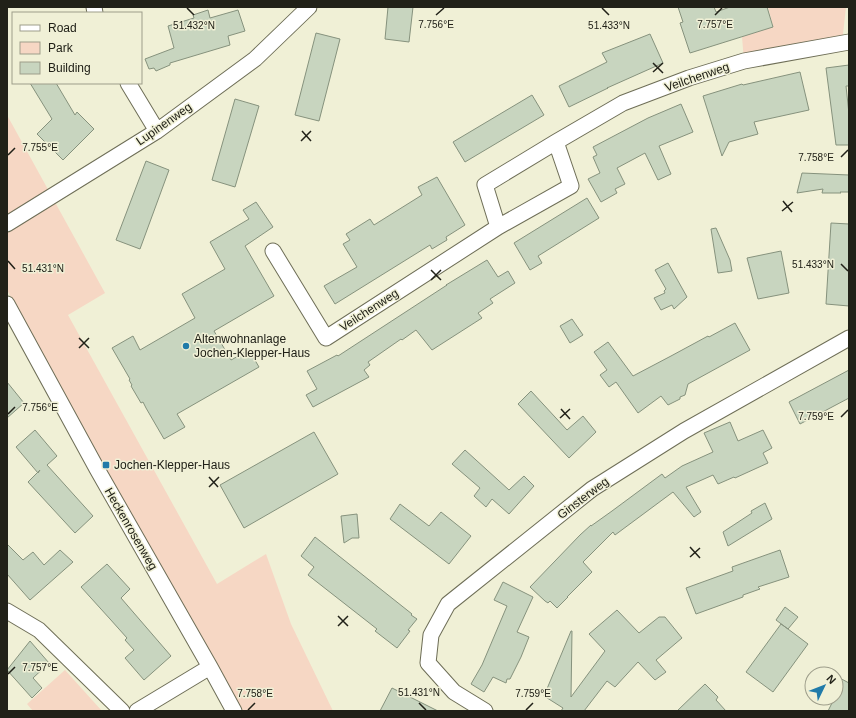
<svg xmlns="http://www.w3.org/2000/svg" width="856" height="718" viewBox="0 0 856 718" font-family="Helvetica,sans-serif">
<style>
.green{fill:#f6d7c4}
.building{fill:#c8d5bf;stroke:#86927d}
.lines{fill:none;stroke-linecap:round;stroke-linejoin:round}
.street-casing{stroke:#6e6e57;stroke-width:17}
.street{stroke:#fff;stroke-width:15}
.ticks{fill:none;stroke:#212118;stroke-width:1.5}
.poi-dot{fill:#207ba9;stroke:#f0f0d6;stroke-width:1.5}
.labels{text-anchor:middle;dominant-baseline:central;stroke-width:3;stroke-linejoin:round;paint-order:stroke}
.street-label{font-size:12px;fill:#212118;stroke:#f0f0d6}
.poi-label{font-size:12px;fill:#212118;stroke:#f0f0d6;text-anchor:start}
.ticks-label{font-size:10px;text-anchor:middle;fill:#212118;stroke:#f0f0d6;stroke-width:3;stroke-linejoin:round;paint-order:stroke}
</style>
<rect width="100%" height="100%" fill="#f0f0d6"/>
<!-- green -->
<path class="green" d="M768 7H846L842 43 744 61 742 37 773 26Z
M7 115 105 293 68 315 217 584 266 554 291 624 333 711H240L98 456 7 290Z
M65 670 102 711H33L27 704Z"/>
<!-- building -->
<path class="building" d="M388 7H413L409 42 385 39Z
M678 7H714L716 12 730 7H767L773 27 690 53 680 23 683 22Z
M208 10 210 18 238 10 245 31 228 36 230 45 170 63V65L156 71 154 68 149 69 145 59 174 48 168 26 194 18 193 15Z
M316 33 340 39 319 121 295 115Z
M650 34 663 63 607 88H608L569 107 559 86 607 62 602 53Z
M849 65V86H846L849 114V145H836L826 68Z
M800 72 809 110 754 122 758 134 729 142 722 156 703 96 742 84 743 85Z
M30 83H56L75 115 77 112 94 129 63 160 37 134 52 119Z
M532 95 544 115 465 162 453 142Z
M235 99 259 106 235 187 212 180Z
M681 104 693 132 659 146 671 174 658 180 645 153 617 168 625 184 615 189 617 193 601 202 588 179 600 173 593 157 597 155 593 147 648 118Z
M146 161 169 170 140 249 116 240Z
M802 173 849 175V192H840L841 193H822L823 189 797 193Z
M437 177 465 225 446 237 447 240 432 249 430 245 335 304 324 286 357 267 343 244 350 240 346 234 370 219 374 225 422 195 418 187Z
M587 198 599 218 538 256 542 263 530 270 514 243Z
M256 202 273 227 245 246 274 296 214 331 231 360 249 350 259 367 177 414 185 427 164 439 146 408 143 402 141 403 131 386 132 385 129 380 130 379 112 348 133 336 140 350 195 318 182 294 225 269 210 242 249 219 243 210Z
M831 223 849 224V306L826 304Z
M716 228 730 260 732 271 718 273 711 229Z
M781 251 789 293 758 299 747 258Z
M487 260 498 277 508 271 515 283 490 299 493 303 478 313 482 318 432 350 416 330 402 340 401 339 368 362 370 365 364 370 369 377 313 407 306 395 317 389 307 371 337 355 338 356 447 285H446Z
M668 263 687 297 674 309 672 305 661 310 654 298 665 293 664 291 666 289 655 270Z
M572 319 583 335 570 343 560 326Z
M735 323 750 350 688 384 685 395 680 397V399L668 405 661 396 638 413 616 382 609 387 600 375 607 370 594 352 608 342 633 376 671 356 708 336 709 337Z
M849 370V398L800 424 789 402Z
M7 382 24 403 7 418Z
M531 391 567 430 583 416 596 432 569 458 518 404Z
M730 422 738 441 763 430 772 448 763 453 768 463 735 478 734 477 718 484 713 475 686 487 701 512 694 517 673 492 615 535 613 532 583 562 592 572 567 597H568L557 608 550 601 548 603 545 601 530 587 580 535 591 525V526L612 511 662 474 665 478 682 466 713 452 704 433Z
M35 430 57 456 47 465 93 516 75 533 28 482 40 470 38 473 16 447Z
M314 432 338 474 244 528 220 485Z
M465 450 509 490 524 476 534 486 509 514 492 499 486 507 474 496 480 488 452 464Z
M765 503 772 519 728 546 723 532 752 513 751 511Z
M400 504 429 526 441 512 471 536 449 564 390 519Z
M357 514 359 538H352L344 543 341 516Z
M315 537 412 614 411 615 417 619 408 630 410 631 397 648 375 631 377 629 308 575 314 567 301 556Z
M7 544 23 560 33 552 44 565 60 550 73 562 30 600 7 574Z
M780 550 789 577 758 587 760 589 743 595V597L696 614 686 588 733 571 732 567Z
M107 564 130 589 121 598 171 656 144 680 125 658 134 650 125 640 127 638 110 619 81 587Z
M503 582 533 597 517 632 529 637 521 657 510 679H507L506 683 493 677 484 692 471 684 482 665 507 606 494 600Z
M785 607 798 617 788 629 808 644 773 692 746 672 781 624 788 629 776 620Z
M617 610 639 633 659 617H665L682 638 656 660 666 672 655 680 638 662 615 687 607 681 584 711H561L563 708 544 696 571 631H572L571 697 605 651 589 634Z
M30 641 49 663 33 678 42 688 32 698 7 670Z
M836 676 849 683V711H828L832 703 825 698H836Z
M705 684 718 697 716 700 726 711H677Z
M392 688 438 711H380Z"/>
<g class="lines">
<defs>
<path id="street" d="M94 7 95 13
M128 83 157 131
M7 224 157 131 255 59 309 7
M498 227 571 186 556 142
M273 251 326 338 498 227 485 185 556 142 623 103 689 78 744 61 849 42
M7 304 97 469 210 667 234 711
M7 611 39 630 122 711
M137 711 210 667
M485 711 454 692 428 663 431 635 448 604 592 489 684 431 849 338"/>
</defs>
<!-- street casing -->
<use href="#street" class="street-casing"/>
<!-- street -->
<use href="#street" class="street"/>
</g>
<!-- ticks -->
<path class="ticks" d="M187 8 194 15M602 8 609 15M436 15 444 8M715 15 722 8M653 63 663 73M653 72 663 63M302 131 311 141M301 141 311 131M8 155 15 148M841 157 848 150M783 201 792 212M782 211 793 202M8 261 15 269M841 264 848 271M431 270 441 280M431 280 441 270M79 338 89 348M79 348 89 338M561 409 570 419M8 414 15 407M841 417 848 410M560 418 570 409M209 477 218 487M209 487 219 477M690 547 700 558M690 557 700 548M338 616 348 626M338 626 348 616M8 674 15 667M419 703 426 710M248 710 255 703M526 710 533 703"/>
<!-- markers -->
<g class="poi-dot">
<circle cx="186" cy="346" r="4"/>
<rect x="102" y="461" width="8" height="8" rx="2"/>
</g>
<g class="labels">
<!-- street labels -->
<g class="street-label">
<text transform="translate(697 77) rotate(-19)">Veilchenweg</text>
<text transform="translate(164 124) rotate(-35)">Lupinenweg</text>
<text transform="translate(369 310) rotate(-33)">Veilchenweg</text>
<text transform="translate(583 498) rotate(-37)">Ginsterweg</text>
<text transform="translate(131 529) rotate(60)">Heckenrosenweg</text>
</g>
<!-- poi labels -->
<g class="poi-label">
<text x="194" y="339">Altenwohnanlage<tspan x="194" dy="14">Jochen-Klepper-Haus</tspan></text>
<text x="114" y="465">Jochen-Klepper-Haus</text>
</g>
</g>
<g class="ticks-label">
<text x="436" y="28">7.756°E</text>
<text x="715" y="28">7.757°E</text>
<text x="194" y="29">51.432°N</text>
<text x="609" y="29">51.433°N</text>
<text x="40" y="151">7.755°E</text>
<text x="816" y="161">7.758°E</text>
<text x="813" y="268">51.433°N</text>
<text x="43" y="272">51.431°N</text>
<text x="40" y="411">7.756°E</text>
<text x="816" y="420">7.759°E</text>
<text x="40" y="671">7.757°E</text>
<text x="419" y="696">51.431°N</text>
<text x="255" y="697">7.758°E</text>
<text x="533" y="697">7.759°E</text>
</g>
<!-- border -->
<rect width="856" height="718" fill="none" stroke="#212118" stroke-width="16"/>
<!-- legend -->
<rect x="12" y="12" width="130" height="72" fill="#f0f0d6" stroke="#9d9d8a"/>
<rect x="20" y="25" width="20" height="6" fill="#ffffff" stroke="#9d9d8a"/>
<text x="48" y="32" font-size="12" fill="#212118">Road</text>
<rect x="20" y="42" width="20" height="12" fill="#f6d7c4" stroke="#9d9d8a"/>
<text x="48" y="52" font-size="12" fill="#212118">Park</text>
<rect x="20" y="62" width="20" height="12" fill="#c8d5bf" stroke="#9d9d8a"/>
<text x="48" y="72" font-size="12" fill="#212118">Building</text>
<!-- north arrow -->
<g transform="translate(824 686) rotate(47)"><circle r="19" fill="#f0f0d6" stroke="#9d9d8a"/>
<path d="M0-3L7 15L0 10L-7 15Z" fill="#207ba9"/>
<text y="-6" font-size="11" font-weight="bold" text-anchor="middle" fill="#212118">N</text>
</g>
</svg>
